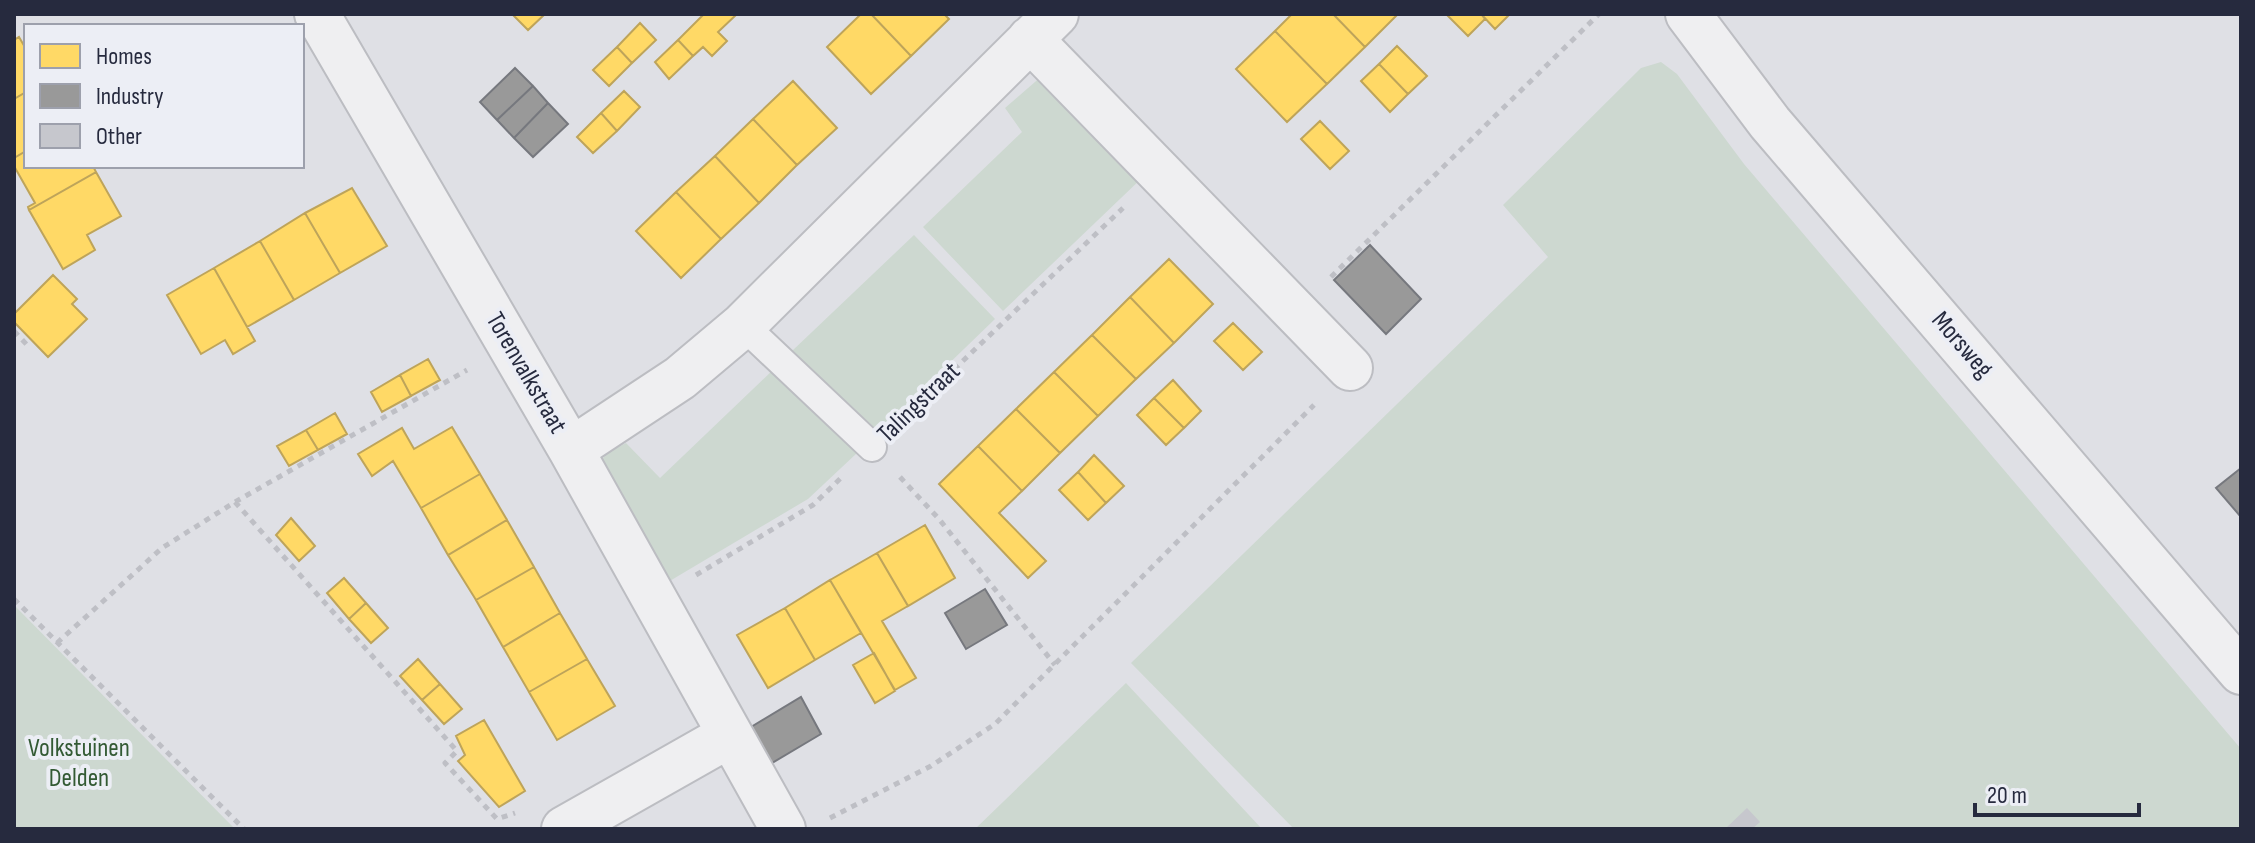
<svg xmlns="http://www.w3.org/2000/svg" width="2255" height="843" viewBox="0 0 2255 843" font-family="'Sofia Sans Condensed',sans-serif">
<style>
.green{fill:#cdd8d0}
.homes{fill:#ffd966;stroke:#bea45a;stroke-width:2}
.industry{fill:#999;stroke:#76787e;stroke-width:2}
.building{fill:#c6c7cd}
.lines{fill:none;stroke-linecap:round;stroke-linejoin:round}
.service-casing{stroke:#bcbdc2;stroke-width:32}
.minor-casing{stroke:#bcbdc2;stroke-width:48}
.path{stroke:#bebfc5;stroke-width:5;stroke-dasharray:6 6;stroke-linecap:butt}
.service{stroke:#efeff1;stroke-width:28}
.minor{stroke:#efeff1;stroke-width:44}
.labels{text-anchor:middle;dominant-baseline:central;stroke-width:8;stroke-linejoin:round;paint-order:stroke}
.street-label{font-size:26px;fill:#262a3e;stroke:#eceef5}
.park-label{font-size:26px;fill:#335a34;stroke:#eceef5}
</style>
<rect width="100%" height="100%" fill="#dfe0e5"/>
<!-- green -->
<path class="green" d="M1661 62 1677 74 1744 164 2241 749V829H1294L1131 663 1548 257 1503 205 1641 68Z
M1043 75 1144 176 1003 311 923 227 1022 132 1005 108Z
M914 235 995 319 875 435 792 351Z
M775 368 857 453 808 499 663 585 601 461 607 453 626 443 660 478Z
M14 605 235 829H14Z
M1126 683 1262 829H975Z"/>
<!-- homes -->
<path class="homes" d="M512 14H545L528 30Z
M704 14H737L718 32 727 41 712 56 703 47 693 56 678 40Z
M861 14H871L911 56 871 94 827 47Z
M871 14H944L949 19 911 56Z
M1292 14H1333L1365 47 1327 84 1275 31Z
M1333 14H1398L1365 47Z
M1446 14H1481L1485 19 1468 36Z
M1481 14H1510L1495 29Z
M640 23 656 40 632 63 617 47Z
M1275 31 1327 84 1287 122 1236 69Z
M19 37 26 49V92L14 99V40Z
M678 40 693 56 669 79 655 62Z
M1397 46 1427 76 1408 94 1379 64Z
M617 47 632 63 609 86 593 70Z
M1379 64 1408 94 1390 112 1361 81Z
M793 81 837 128 797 165 753 119Z
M624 91 640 107 617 131 601 113Z
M26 92V151L14 158V99Z
M601 113 617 131 593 153 577 137Z
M753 119 797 165 759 203 715 156Z
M1320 121 1349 151 1330 169 1301 139Z
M26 151V166H93L96 172 29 210 28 207 35 203 14 166V158Z
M715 156 759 203 721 239 676 192Z
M96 172 121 216 87 235 95 250 63 269 29 210Z
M352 188 387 246 340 273 305 213Z
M676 192 721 239 681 278 636 231Z
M305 213 340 273 294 300 260 241Z
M260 241 294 300 247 327 214 268Z
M1169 259 1213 304 1174 343 1130 297Z
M214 268 255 341 233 354 225 340 201 354 167 295Z
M53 275 77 299 72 304 87 319 48 357 14 322V314Z
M1130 297 1174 343 1136 379 1092 335Z
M1233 323 1262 352 1243 370 1214 341Z
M1092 335 1136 379 1098 416 1054 372Z
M428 359 440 380 411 396 400 375Z
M1054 372 1098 416 1060 453 1016 409Z
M400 375 411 396 382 412 371 392Z
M1173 380 1201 411 1184 428 1154 398Z
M1154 398 1184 428 1166 445 1137 415Z
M1016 409 1060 453 1022 491 978 446Z
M335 413 347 434 318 450 306 430Z
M452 427 480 474 421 508 393 461 372 476 358 454 402 428 414 449Z
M306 430 318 450 289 466 277 446Z
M978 446 1022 491 999 513 1046 561 1028 578 939 484Z
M1094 455 1124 486 1106 503 1078 472Z
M1078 472 1106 503 1088 520 1059 490Z
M480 474 507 520 448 555 421 508Z
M291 518 315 546 299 561 276 535Z
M507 520 534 567 476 600 448 555Z
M925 525 955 578 908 606 877 553Z
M877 553 908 606 882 621 916 678 895 690 830 580Z
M534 567 560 613 503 647 476 600Z
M344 578 366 603 349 619 327 593Z
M830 580 861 633 815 660 785 608Z
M366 603 388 628 371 643 349 619Z
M785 608 815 660 768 688 737 635Z
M560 613 587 659 529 692 503 647Z
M874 653 895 691 875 703 853 665Z
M418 659 440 684 422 700 400 676Z
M587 659 615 706 557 740 529 692Z
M440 684 462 709 444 724 422 700Z
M484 720 525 791 499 807 458 761 465 755 456 736Z"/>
<!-- industry -->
<path class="industry" d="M515 68 533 86 497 120 480 102Z
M533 86 548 103 514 138 497 120Z
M548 103 568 124 533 157 514 138Z
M1370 245 1421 299 1386 334 1334 280Z
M2241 468V517L2216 488Z
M985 589 1007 625 966 649 945 613Z
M801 697 821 734 767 766 746 730Z"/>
<!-- building -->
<path class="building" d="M1747 808 1760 822 1752 829H1725Z"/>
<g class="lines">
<defs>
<path id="service" d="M743 325 872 447"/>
<path id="minor" d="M317 14 571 450 783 829
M1688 14 1770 123 2241 672
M1030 39 1350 368
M571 450 680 378 743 325 1056 14
M564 829 730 735"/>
</defs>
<!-- service casing -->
<use href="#service" class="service-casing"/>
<!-- minor casing -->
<use href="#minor" class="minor-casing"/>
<!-- path -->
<path class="path" d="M1331 277 1599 14
M14 331 28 346
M902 419 1123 208
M900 477 939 519 1055 665
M235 502 457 751 445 763 497 819 515 813
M696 575 813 505 843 476
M14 599 244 829
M57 643 162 548 235 502 467 370
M830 818 931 766 995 724 1314 405"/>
<!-- service -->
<use href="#service" class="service"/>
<!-- minor -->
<use href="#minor" class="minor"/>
</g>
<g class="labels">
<!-- street labels -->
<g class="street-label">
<text transform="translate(1962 345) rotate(49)">Morsweg</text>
<text transform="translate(526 373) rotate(60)">Torenvalkstraat</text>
<text transform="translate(919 403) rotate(-44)">Talingstraat</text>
</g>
<!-- park labels -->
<g class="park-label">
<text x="79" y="748">Volkstuinen<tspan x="79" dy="30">Delden</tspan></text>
</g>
</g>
<!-- border -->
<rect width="2255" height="843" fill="none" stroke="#262a3e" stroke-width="32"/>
<!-- legend -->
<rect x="24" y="24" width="280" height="144" fill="#eceef5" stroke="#9da0ac" stroke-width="2"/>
<rect x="40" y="44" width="40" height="24" fill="#ffd966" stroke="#9da0ac" stroke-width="2"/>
<text x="96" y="64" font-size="24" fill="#262a3e">Homes</text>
<rect x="40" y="84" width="40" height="24" fill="#999999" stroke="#9da0ac" stroke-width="2"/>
<text x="96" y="104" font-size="24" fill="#262a3e">Industry</text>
<rect x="40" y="124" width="40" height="24" fill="#c6c7cd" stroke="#9da0ac" stroke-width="2"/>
<text x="96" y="144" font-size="24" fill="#262a3e">Other</text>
<!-- scale -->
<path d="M1975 803v12h164v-12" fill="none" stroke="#262a3e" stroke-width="4"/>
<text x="1987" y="803" font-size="24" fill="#262a3e" stroke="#eceef5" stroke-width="6" paint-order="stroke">20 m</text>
</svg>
